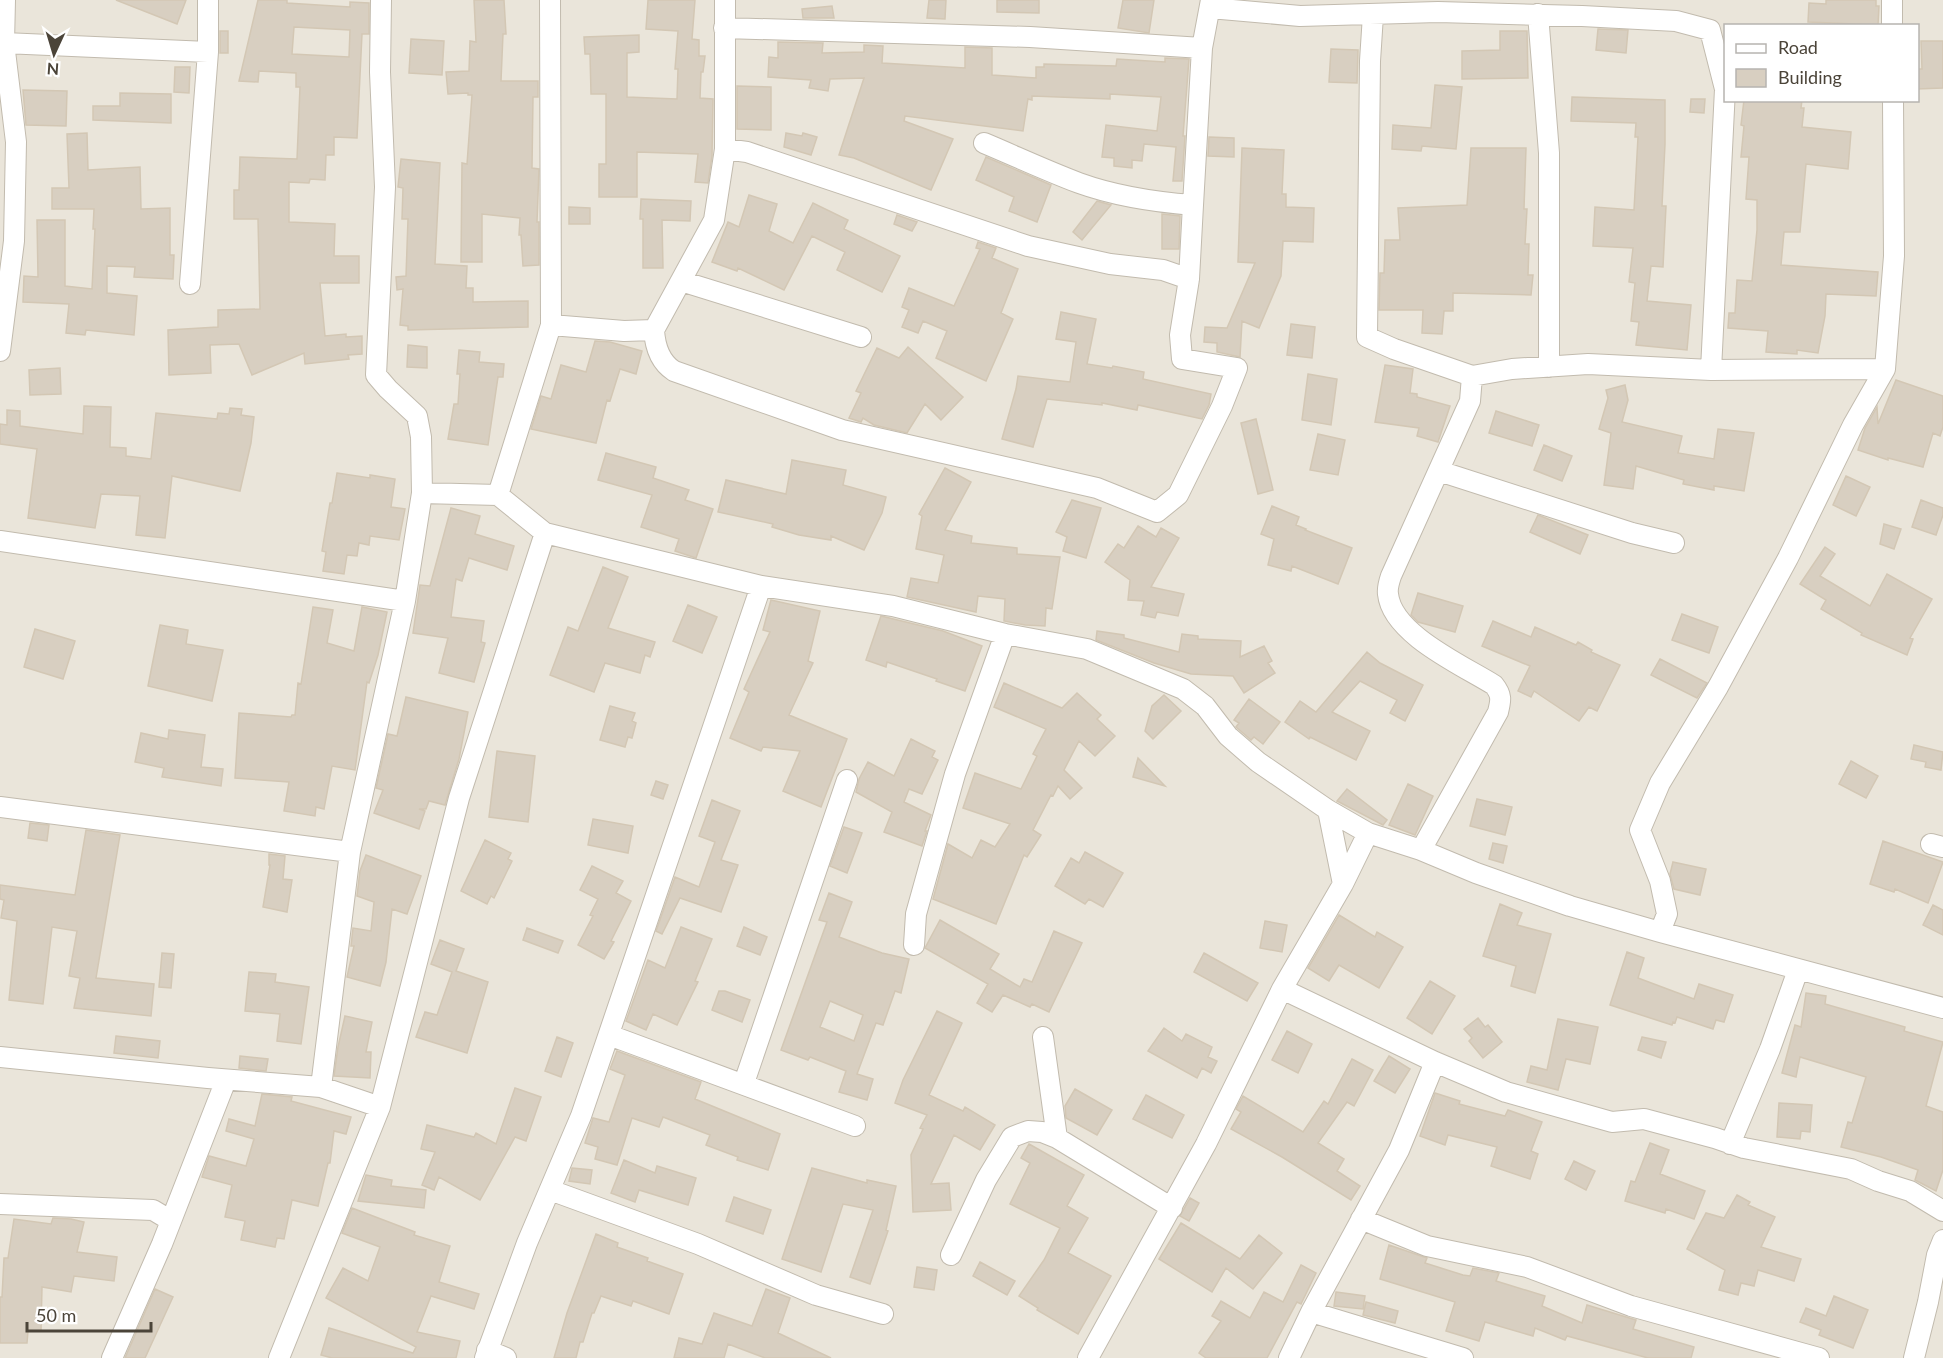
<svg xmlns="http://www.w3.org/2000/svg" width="1943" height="1358" viewBox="0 0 1943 1358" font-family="Lato,sans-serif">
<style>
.residential{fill:#eae5da;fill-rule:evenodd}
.building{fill:#d8cfc1;stroke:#d3c7b4;stroke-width:1.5;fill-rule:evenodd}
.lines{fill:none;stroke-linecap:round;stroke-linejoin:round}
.minor-casing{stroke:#c2bbae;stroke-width:22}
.minor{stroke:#fff;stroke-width:20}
</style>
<rect width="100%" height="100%" fill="#f6f3ec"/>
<!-- residential -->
<path class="residential" d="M0 0H1943V1358H0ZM1726 26H1918V100H1726Z"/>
<!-- building -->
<path class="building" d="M116 0H186L177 24Z
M258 0H287V3L350 7V2L369 3V34H362L357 138 334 137V155H326L325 180 310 179 309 183 289 182V222L335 224 334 256H359V283H320L325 336 346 334V337L362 336V354L348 355 349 359 305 364 304 353 252 375 239 344 210 345 211 373 169 375 168 330 218 327V310L260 309 258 219H234V190H239L240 157 297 159 300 87H296V73L259 71 258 82 239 81ZM294 27 350 30 349 57 292 54Z
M474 0H504L506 34H503L501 81H538V97H533L532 168 539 169 537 222H539V265L523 266 521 235H519L520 218 482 214V262H461L462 163 467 164 472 95H468V93L448 94 446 72 469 71 470 41 476 42Z
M648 0H695L692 39 699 40V56H705L703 72H701L700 98 713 99 712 156 708 183 695 182 698 154 637 152V197H599V164H606V94H591L590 54H585L584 37 639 35V52L627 53V97L677 99 678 69H675L678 31 646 29Z
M929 0H946L945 19 927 18Z
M997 0H1039V13L997 12Z
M1123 0H1154L1149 33 1118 28Z
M1826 0H1876V6H1879L1878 25 1808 22 1809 3 1826 4Z
M832 6 834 18H803L802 9Z
M1598 29 1628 30 1626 53 1596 50Z
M220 31H228V53H220Z
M1500 31H1527L1528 78 1462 79V51L1500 50Z
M411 39 444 41 442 75 409 73Z
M1921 41H1943V88L1917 89V69H1922Z
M778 42 823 43 822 53 864 52V45L883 46 882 63 965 68V47L992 48V75L1036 78V67H1044V64L1116 66 1117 59 1165 62V58L1189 59 1183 136H1185L1182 181H1173L1176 147 1144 144 1142 161 1132 160V168L1114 166V158L1102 157 1106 125 1157 131 1161 97 1110 94V99L1032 96V100L1028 99 1023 131 905 116 904 121 953 139 931 190 854 158 839 155 864 78 830 79 828 91 809 88 811 80 768 77 769 57 778 58Z
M1331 49 1358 50 1357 83 1329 82Z
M175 67H190L189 93 174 92Z
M1435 85 1462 87 1456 149 1422 146 1421 151 1392 149 1393 125 1431 128Z
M737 86 771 87V130L737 129Z
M23 90 67 91 66 126 26 125Z
M120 93 171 94V123L93 120V106H120Z
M1572 97 1665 100V144L1662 206H1666L1663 267 1651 266 1647 301 1691 305 1687 350 1636 345 1639 322 1631 321 1635 283 1629 282 1633 248 1593 246 1595 207 1634 210 1638 137H1635L1636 123 1571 121Z
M1691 99H1705L1704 113 1690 112Z
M1744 100H1802L1801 108H1804L1802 127 1851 132 1848 169 1806 164 1800 232H1784L1781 265 1878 272 1876 296 1826 294 1825 316 1818 353 1797 350V354L1766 352 1768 331 1728 328 1729 313H1735L1737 280 1752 281 1757 230V200L1746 199 1749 157H1741L1744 126 1741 125Z
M87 133 88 170 140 167 141 209 170 208V255H174L173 279 134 277 135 267 107 266V293L137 296 134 335 86 330 85 335 66 333 69 304 23 302 24 276 38 277 37 220H65V286L92 289 95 229H93L94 209H52V188H69L67 134Z
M786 133 802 136 803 133 817 137 811 155 784 147Z
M1209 137 1234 138V157L1208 156Z
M1242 148 1284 150 1282 194H1286V207L1314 208 1313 242 1283 241 1281 276 1259 328 1242 321 1240 357 1217 352V343L1204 342 1205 327 1227 328 1255 263 1238 262Z
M1471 148H1526L1524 209H1527L1525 244H1529L1528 275H1533L1531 295 1453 293V311H1444L1442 334 1422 333 1423 310H1379L1380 273H1384L1385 240H1400L1398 208 1467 205Z
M986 157 1051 185 1037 222 1009 211 1014 197 976 180Z
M401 159 440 163 435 264 467 266 466 288H473V302L528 301V327L408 330V326L400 325 403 289 397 290 396 277 406 276 408 219H402L403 188 398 187Z
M749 195 777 204 769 231 793 243 813 203 848 220 844 229 900 256 882 292 837 270 845 252 812 236 784 290 738 268 737 271 712 262 728 222 739 227Z
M641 199 691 201 690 221 662 220 663 268H643V219H640Z
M1097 201 1111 205 1082 240 1073 232Z
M569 207 590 208V224H569Z
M1162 214 1180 216 1179 249H1162Z
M897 215 917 222 912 231 894 224Z
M978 242 996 248 992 258 1018 269 1001 313 1013 319 986 381 936 358 947 331 923 321 918 333 902 327 909 310 902 307 909 288 954 306 980 249 976 248Z
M1061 312 1096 319 1087 364 1112 368 1113 366 1144 372 1143 379 1211 394 1209 405 1202 419 1138 405 1137 410 1102 403V405L1047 399 1033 447 1002 439 1016 389 1018 376 1070 382 1076 342 1056 339Z
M1291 324 1315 327 1312 358 1287 355Z
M595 341 610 342 642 351 636 374 620 369 610 401 607 400 596 443 531 429 541 396 551 399 561 365 586 372Z
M408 345 427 347V368L407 367Z
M908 347 963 397 941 420 925 404 907 433 874 425 863 418 861 422 849 418 861 393 856 391 877 348 899 358Z
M459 350 480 352 479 362 504 364 503 377H498L488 445 448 439 454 404H458L460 374H457Z
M1385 365 1413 369 1410 393 1417 394V397L1450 406 1438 442 1417 436 1419 428 1375 422Z
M60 368 61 394 30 395 29 370Z
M1308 374 1337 379 1331 425 1302 420Z
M1896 380 1943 396V427L1940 436 1933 433 1923 467 1888 458V460L1858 450 1865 428 1877 407 1878 424Z
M1625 385 1628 400 1622 422 1682 436 1678 453 1714 459 1718 429 1754 433 1744 491 1714 486V490L1683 484 1684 480 1636 466 1633 489 1604 485 1611 433 1599 429 1608 398 1606 390Z
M84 406 111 407 110 447 126 448V456L151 459 156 413 217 419 218 413 229 414 230 408 242 409 241 415 254 417 251 443 240 491 172 476 165 538 136 535 140 496 101 494 95 528 28 518 37 449 0 444V424L7 425V410L20 411V426L83 434Z
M1496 411 1539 425 1532 446 1489 433Z
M1256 419 1273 490 1258 494 1241 423Z
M1318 434 1345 440 1338 475 1310 470Z
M1544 445 1572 456 1562 481 1534 470Z
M606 453 656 467 653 478 689 490 685 500 713 509 696 558 675 551 679 539 641 527 652 495 598 480Z
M792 460 846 470 843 485 886 497 882 513 864 550 831 536V540L799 535 772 527 773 524 718 512 726 480 786 494Z
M945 468 971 482 945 530 972 536 971 543 1017 548V554L1060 557 1052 609 1046 608 1045 626 1025 625 1004 621 1005 599 978 596 976 612 907 597 911 578 938 583 944 555 916 549 922 516 919 514Z
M337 473 370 478V475L395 479 391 507 405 509 399 540 370 536 369 545 359 543 357 556 347 555 344 574 323 571 326 552 322 551 330 503H332Z
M1846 476 1870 487 1856 516 1833 505Z
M1072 500 1101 508 1086 558 1063 551 1067 537 1056 532Z
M1921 500 1943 508V515L1936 535 1912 527Z
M1272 506 1299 517 1296 525 1306 529 1305 530 1352 548 1338 584 1292 566 1291 571 1268 565 1274 539 1261 534Z
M451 508 480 516 475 534 514 546 507 570 469 558 462 581 456 579 451 617 484 621 481 642 485 643 474 682 439 673 448 638 413 633 420 585 430 586Z
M1538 515 1588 535 1580 554 1530 532Z
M1884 524 1901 529 1894 549 1880 544Z
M1138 526 1156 537 1161 528 1179 538 1151 587 1184 594 1178 616 1157 612 1155 618 1141 615 1144 601 1128 600 1130 580 1105 562 1118 544 1124 548Z
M1825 547 1835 554 1820 576 1870 606 1887 574 1932 599 1910 638 1913 639 1907 655 1861 635 1862 633 1821 609 1826 600 1800 584Z
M603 567 628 577 608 628 655 642 650 657 645 655 640 673 605 663 594 692 550 675 568 627 578 631Z
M1418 593 1463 606 1455 632 1418 622 1411 615Z
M771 600 820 611 808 661 813 663 789 715 847 739 821 807 783 791 800 751 763 747 761 751 730 738 749 692 744 689 770 632 763 630Z
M688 605 717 617 702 653 673 641Z
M313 607 333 610 327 643 354 651 362 607 387 612 378 655 369 683 367 682 355 770 332 766 324 809 316 807 315 816 284 811 289 782 235 778 239 713 291 717 292 715H295L298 683 301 684Z
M1682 614 1718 627 1709 653 1672 640Z
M881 616 943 631 982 646 965 691 936 681 937 679 887 662 886 667 866 660Z
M1493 621 1531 637 1535 627 1576 645 1578 642 1592 650 1591 652 1620 665 1597 711 1589 707 1579 721 1534 691 1531 697 1518 691 1530 666 1482 646Z
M160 625 188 630 186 644 223 650 212 701 148 686Z
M35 629 75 641 63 679 24 667Z
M1097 631 1124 635V638L1179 652 1182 634 1198 636V639L1241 641 1240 657 1264 646 1272 661 1268 663 1275 673 1244 693 1233 676 1191 674 1154 663 1096 640Z
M1367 652 1380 663 1423 685 1405 721 1390 713 1397 700 1360 681 1332 712 1370 731 1356 760 1310 737 1309 739 1285 722 1300 701 1316 712Z
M1660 659 1707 683 1697 698 1651 675Z
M1004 683 1062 708 1077 693 1101 715 1097 719 1115 736 1095 756 1079 741 1064 770 1082 788 1070 799 1058 786 1053 796 1051 795 1033 830 1041 835 1027 857 1024 855 996 924 933 899 948 844 972 858 981 840 995 847 1010 824 963 808 975 773 1021 789 1037 756 1033 754 1046 729 994 707Z
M1164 695 1181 711 1153 739 1145 731 1152 706Z
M406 697 468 712 459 759 445 805 429 801 426 809H419L425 811 419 829 374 813 383 790 376 788 388 734 397 736Z
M1249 699 1280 722 1263 744 1254 737 1251 740 1236 727 1239 723 1234 720Z
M610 706 635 713 632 721 636 723 632 738 628 737 625 747 600 740Z
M169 730 205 735 201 767 223 769 221 786 162 777 164 768 135 762 141 733 168 739Z
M911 739 935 751 932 757 938 760 922 794 909 789 904 802 931 815 925 831H927L922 846 884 832 892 812 856 792 859 779 868 762 894 776Z
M1914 745 1943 752 1941 770 1925 767 1926 762 1911 759Z
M497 751 535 756 528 822 489 817Z
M1138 758 1165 786 1133 777Z
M1851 761 1878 776 1866 798 1839 784Z
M656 781 668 785 663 799 651 795Z
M1408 784 1433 796 1415 835 1389 825Z
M1347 789 1387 820 1383 825 1337 801Z
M1477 799 1512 807 1505 835 1470 826Z
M712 800 740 811 721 860 738 865 721 912 680 898 662 934 656 931 675 877 699 887 715 842 699 836Z
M593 819 633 826 628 853 588 845Z
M30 823 49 825 47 841 28 838Z
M844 827 862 833 847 873 830 866Z
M86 830 120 835 96 978 154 984 151 1016 74 1008 80 978 69 976 77 931 52 927 43 1004 9 1000 17 921 1 918 4 900 0 899V885L75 895Z
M485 840 511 853 508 859 512 861 494 898 491 896 487 904 461 891Z
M1883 841 1943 862 1928 903 1895 889 1894 892 1870 884Z
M1493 843 1507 846 1503 863 1489 859Z
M1085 852 1123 873 1103 907 1089 899 1085 904 1055 886 1071 858 1079 863Z
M269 854 285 856 283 879 292 880 287 912 263 907 270 865H269Z
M366 855 421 876 407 914 392 909 386 962 380 986 347 977 354 946H351L353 928 371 931 374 902 357 896 360 871Z
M1673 862 1706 869 1700 895 1674 889 1670 874Z
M592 866 623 881 616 893 631 901 611 941 614 942 604 959 578 945 593 916 590 915 598 899 580 890Z
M829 893 852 902 839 937 882 953 909 959 901 993 895 991 883 1025 876 1023 857 1074 873 1079 867 1100 839 1092 846 1071 810 1057 808 1060 781 1050 827 922 819 920ZM830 1001 863 1015 854 1041 820 1027Z
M1500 904 1522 913 1517 925 1551 934 1535 993 1511 986 1516 966 1483 956Z
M1933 905 1943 910V935L1923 925Z
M1339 915 1375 937 1377 932 1403 947 1379 988 1339 965 1329 981 1308 968Z
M940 920 999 954 990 969 1020 987 1024 979 1032 982 1054 931 1082 943 1049 1012 1032 1004 1030 1007 1003 995 992 1012 977 1003 988 984 925 948Z
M1265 921 1287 925 1282 952 1260 948Z
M681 927 712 939 695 981 698 982 677 1025 653 1014 646 1030 626 1021 648 960 665 968Z
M744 927 767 937 760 955 737 946Z
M527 928 563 941 558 953 523 940Z
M440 940 464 949 456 971 488 982 467 1053 416 1037 425 1012 437 1015 452 972 431 964Z
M1627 952 1644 958 1638 978 1694 999 1699 984 1733 995 1724 1022 1716 1020 1713 1029 1677 1017 1675 1023 1673 1022 1672 1025 1610 1005Z
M162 953 174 954 171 988 159 987Z
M1204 953 1258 983 1247 1001 1194 972Z
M249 972 276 974 275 982 309 987 301 1044 277 1041 280 1014 245 1011Z
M1430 981 1455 996 1432 1034 1407 1018Z
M719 991H725L750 1000 742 1022 712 1010Z
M1806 993 1826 996 1825 1004 1905 1027 1904 1031 1943 1042 1926 1106 1943 1112V1170L1936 1191 1915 1180 1918 1170 1881 1157 1841 1147 1848 1122 1852 1123 1866 1077 1800 1057 1796 1077 1782 1073 1795 1025 1801 1027Z
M937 1011 962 1023 929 1095 963 1111 965 1107 995 1125 980 1150 954 1135 931 1184 949 1183 951 1210 913 1212 911 1155 923 1129 920 1128 927 1115 895 1103 903 1080Z
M345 1016 372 1022 366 1052H371L370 1078 334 1076 338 1047Z
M1478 1018 1485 1027 1488 1025 1502 1042 1483 1058 1469 1041 1472 1038 1464 1029Z
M1558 1019 1598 1027 1590 1064 1566 1059 1558 1090 1527 1082 1531 1066 1547 1070Z
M1164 1028 1182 1041 1186 1034 1212 1047 1208 1057 1217 1061 1211 1073 1202 1068 1197 1078 1148 1051Z
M1287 1031 1312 1044 1298 1073 1272 1060Z
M116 1036 160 1041 158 1058 114 1053Z
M557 1037 573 1043 561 1077 545 1071Z
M1642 1037 1666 1042 1661 1058 1638 1050Z
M617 1051 701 1082 695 1099 780 1134 768 1170 737 1160 738 1157 706 1145 710 1135 663 1117 659 1127 632 1118 617 1165 595 1159 598 1147 585 1143 593 1118 609 1122 625 1075 610 1069Z
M240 1056 268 1059 266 1071 239 1068Z
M1389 1056 1410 1069 1395 1093 1374 1081Z
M1352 1059 1373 1070 1354 1106 1347 1102 1318 1143 1344 1159 1337 1171 1360 1186 1351 1200 1282 1157 1231 1129 1241 1112 1236 1109 1243 1096 1303 1132 1324 1101 1328 1104Z
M515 1088 541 1097 526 1141 515 1137 480 1200 439 1177 434 1190 422 1185 435 1152 421 1149 427 1125 474 1137 476 1133 496 1144Z
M1075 1089 1112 1110 1097 1135 1066 1118 1065 1106Z
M1435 1093 1460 1101 1459 1104 1505 1116 1508 1110 1542 1122 1531 1151 1538 1154 1530 1179 1491 1166 1497 1147 1448 1135 1445 1145 1420 1136Z
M262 1094 292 1097 291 1101 351 1117 346 1134 334 1131 330 1163H328L318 1206 292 1200 284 1239 277 1238 275 1247 241 1240 245 1221 225 1217 232 1185 202 1177 209 1156 246 1166 254 1139 226 1131 229 1119 255 1126Z
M1146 1095 1184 1115 1172 1138 1133 1119Z
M1779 1103 1812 1105 1810 1132 1801 1131 1800 1139 1777 1137Z
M1650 1143 1669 1150 1660 1174 1705 1191 1694 1219 1666 1209 1665 1213 1625 1201 1631 1181 1635 1182Z
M1029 1144 1084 1175 1067 1206 1088 1218 1068 1253 1111 1276 1078 1334 1037 1310 1038 1308 1019 1296 1044 1260 1060 1228 1010 1204 1030 1163 1021 1158Z
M624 1160 655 1173 657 1166 696 1178 688 1205 639 1190 635 1202 611 1193Z
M1574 1161 1595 1171 1586 1190 1565 1179Z
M572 1168 592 1170 590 1184 569 1181Z
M812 1168 867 1183V1180L896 1186 886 1230 888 1231 870 1284 850 1277 873 1210 843 1204 821 1272 782 1259Z
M366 1175 392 1180 391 1186 426 1190 424 1208 358 1201Z
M1737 1195 1750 1202 1748 1205 1775 1217 1761 1247 1801 1259 1794 1281 1758 1270 1754 1286 1741 1283 1738 1295 1719 1290 1725 1270 1687 1249 1706 1213 1724 1218Z
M734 1197 771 1210 763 1234 726 1221Z
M1190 1198 1199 1203 1189 1221 1180 1216Z
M352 1208 415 1232 414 1235 450 1246 439 1282 479 1294 474 1309 431 1296 417 1332 460 1341 456 1358H332L321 1355 329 1328 413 1353 416 1347 326 1298 343 1268 368 1281 380 1247 342 1233Z
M53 1218 71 1219 84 1222 77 1252 117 1257 114 1281 74 1276 71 1292 42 1287 41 1331H28L27 1343H0V1297H2L4 1258H8L14 1219 51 1224Z
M1181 1223 1240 1259 1259 1235 1282 1253 1253 1289 1226 1268 1212 1292 1159 1259Z
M596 1234 618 1243 617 1247 648 1258 647 1261 683 1274 669 1314 633 1301 631 1306 601 1296 594 1313H592L583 1342H580L576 1358H554L567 1313Z
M1389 1245 1427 1258 1425 1263 1463 1275 1470 1276 1473 1268 1499 1273 1496 1281 1545 1296 1542 1306 1582 1323 1587 1305 1636 1320 1633 1329 1694 1347 1691 1358H1648L1567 1336 1565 1340 1535 1328 1533 1336 1485 1322 1479 1341 1446 1331 1455 1302 1380 1279Z
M980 1262 1015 1281 1007 1295 973 1276Z
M1301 1265 1316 1273 1301 1304 1297 1302 1267 1358H1206L1199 1353 1221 1321 1212 1316 1221 1301 1250 1318 1264 1292 1283 1302Z
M917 1267 937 1270 934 1290 914 1287Z
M155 1289 173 1297 145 1358H125Z
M766 1289 790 1298 778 1333 831 1358H765L728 1344 724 1358H674L679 1338 702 1344 714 1313 752 1326Z
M1336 1292 1365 1296 1363 1309 1334 1306Z
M1834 1296 1868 1310 1853 1348 1819 1335 1821 1330 1800 1322 1806 1308 1826 1316Z
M1366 1302 1398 1311 1395 1323 1363 1315Z"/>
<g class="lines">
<defs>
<path id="minor" d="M1892 0V26
M1210 8 1300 16 1438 12 1582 16 1676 21 1710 30 1725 89 1711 370
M1538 14 1549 153V367
M1373 15 1370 61 1367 337 1394 349 1472 376 1512 369 1588 364 1711 370 1885 369
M724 28 1030 37 1202 48
M0 44 4 43 208 52
M984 143C1015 156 1047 171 1079 183 1115 196 1154 202 1193 205L1202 48 1211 0
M725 149 747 152 1028 246 1110 264 1163 270 1189 279 1193 205
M681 281 861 337
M190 284 208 52V0
M551 325 624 331 654 330C655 346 660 362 674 371L842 430 1097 488 1157 512 1178 495 1222 406 1237 368 1182 359 1180 335 1189 279
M654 330 714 220 725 149V0
M0 351 14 241 16 142 4 43 5 0
M1439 471 1632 533 1674 543
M422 493 498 495 545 533 761 586 893 606 1005 634 1087 649 1183 689 1205 706 1228 736 1258 762 1328 810 1368 833 1421 850 1476 873 1570 906 1660 932 1943 1008
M498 495 551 325 550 0
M0 541 405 601
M0 807 350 852
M1328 810 1343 884
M1931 844 1943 847
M1421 850 1498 712C1501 700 1502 695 1494 685 1462 665 1392 634 1388 594 1387 588 1389 582 1391 576L1470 401 1472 376
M1660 932 1667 914 1660 881 1640 830 1660 783 1718 687 1788 558 1853 425 1885 369 1894 256 1893 100
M914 945 916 914 955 774 1005 634
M1282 989 1435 1062 1506 1092 1612 1122 1644 1119 1715 1138 1744 1148 1851 1169 1878 1181 1910 1191 1943 1211
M609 1035 855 1126
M1043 1037 1057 1138
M0 1057 208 1078 321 1087 380 1107
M744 1083 847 780
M321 1087 350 852 405 601 422 493 421 437 417 416 388 389 376 375 385 187 380 72 381 0
M1730 1144 1770 1049 1798 970
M550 1190 698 1244 816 1295 883 1314
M0 1204 153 1210 168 1219 169 1225
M1361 1219 1427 1246 1527 1267 1631 1306 1819 1358
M951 1255 986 1180 1012 1137 1028 1131 1042 1132 1057 1138 1172 1208
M1311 1312 1463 1358
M487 1350 506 1358
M112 1358 162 1244 226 1080
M279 1358 380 1107 459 798 545 533
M485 1358 527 1243 581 1116 761 586
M1088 1358 1206 1144 1282 989 1343 884 1368 833
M1289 1358 1311 1312 1399 1150 1435 1062
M1914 1358 1928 1302 1937 1255 1943 1240"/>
</defs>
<!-- minor casing -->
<use href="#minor" class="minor-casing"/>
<!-- minor -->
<use href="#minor" class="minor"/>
</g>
<!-- legend -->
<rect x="1724" y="24" width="195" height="78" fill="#ffffff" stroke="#b7b4b0" stroke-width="1.5"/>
<rect x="1736" y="44" width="30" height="9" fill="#ffffff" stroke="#b7b4b0" stroke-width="1.5"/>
<text x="1778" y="54" font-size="18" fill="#4b4439">Road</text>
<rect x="1736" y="69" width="30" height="18" fill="#d8cfc1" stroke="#b7b4b0" stroke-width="1.5"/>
<text x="1778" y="84" font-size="18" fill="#4b4439">Building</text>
<!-- north arrow -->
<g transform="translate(54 54) rotate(184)" stroke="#ffffff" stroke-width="4.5" paint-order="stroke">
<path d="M0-4.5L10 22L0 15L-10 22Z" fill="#4b4439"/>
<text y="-9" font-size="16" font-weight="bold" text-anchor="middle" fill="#4b4439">N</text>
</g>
<!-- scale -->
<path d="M27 1322v9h124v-9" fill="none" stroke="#4b4439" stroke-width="3"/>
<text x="36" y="1322" font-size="18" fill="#4b4439" stroke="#ffffff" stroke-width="4.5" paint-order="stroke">50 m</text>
</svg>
